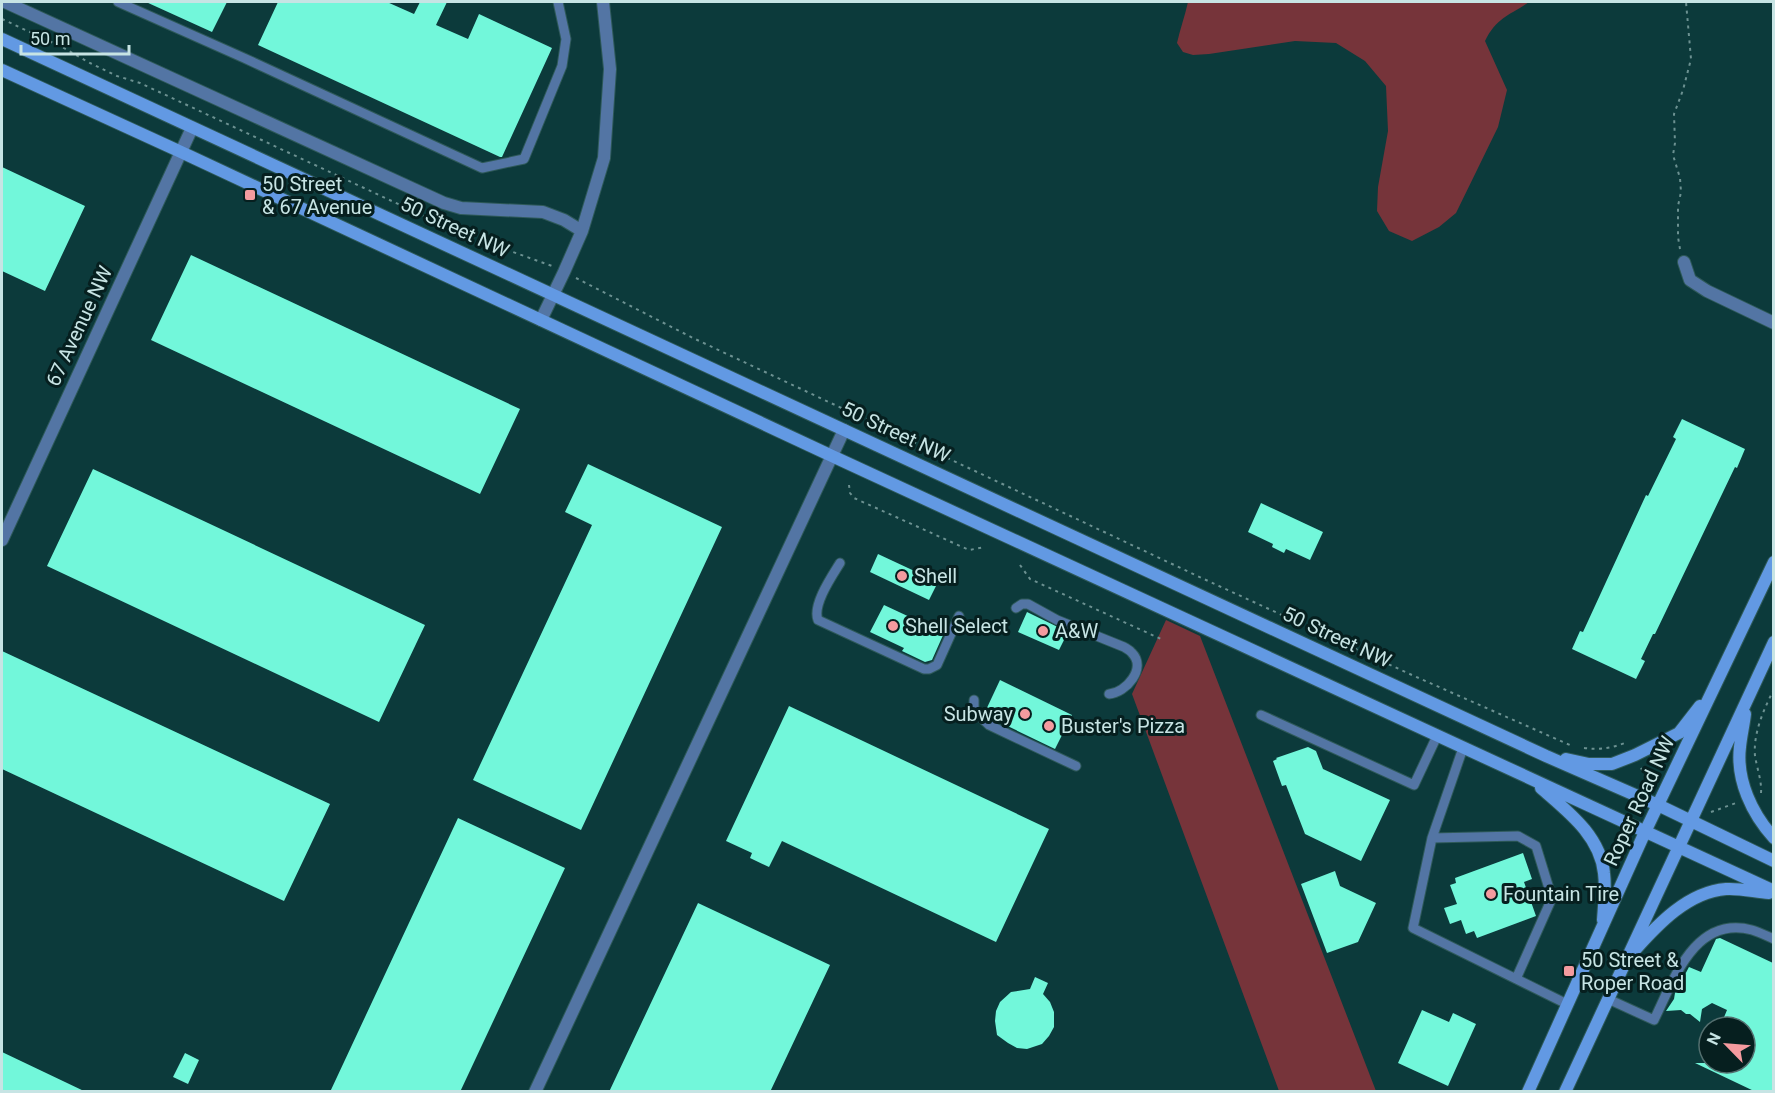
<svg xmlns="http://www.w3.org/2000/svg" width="1775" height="1093" viewBox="0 0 1775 1093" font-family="Roboto,sans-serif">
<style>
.green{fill:#76343a}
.building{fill:#72f7da}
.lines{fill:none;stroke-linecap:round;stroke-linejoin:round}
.service-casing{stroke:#2e5959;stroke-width:11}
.minor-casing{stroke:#2e5959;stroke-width:14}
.secondary-casing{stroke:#2e5959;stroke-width:14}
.path{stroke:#6c9191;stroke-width:2;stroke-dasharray:3 4.5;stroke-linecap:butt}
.service{stroke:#5375a4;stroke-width:9}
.minor{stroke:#5375a4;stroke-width:12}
.secondary{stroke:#6299e3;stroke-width:12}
.poi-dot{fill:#f49b9f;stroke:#061f1f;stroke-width:2}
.labels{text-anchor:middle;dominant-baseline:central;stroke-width:6;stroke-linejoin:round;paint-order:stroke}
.poi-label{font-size:20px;fill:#c7e4e4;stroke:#061f1f;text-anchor:start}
.street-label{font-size:20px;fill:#c7e4e4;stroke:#061f1f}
</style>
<rect width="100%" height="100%" fill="#0c3a3b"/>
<!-- green -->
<path class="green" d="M1188 2H1529C1509 16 1497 17 1485 41L1507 90 1498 127 1456 213 1439 227 1412 241 1389 231 1377 211 1378 187 1388 131 1386 86 1365 61 1336 43 1295 41 1209 54 1193 55 1183 52 1177 43C1180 29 1185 16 1188 2Z
M1166 620 1200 636 1376 1091H1279L1132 694Z"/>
<!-- building -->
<path class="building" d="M146 2H227L212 32Z
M278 2H387L414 14 420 2H447L436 25 468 39 479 14 552 48 502 157H500L258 45Z
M2 167 85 206 45 291 2 271Z
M191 255 520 409 480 494 151 340Z
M1682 419 1745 449 1737 468 1735 467 1655 634H1653L1641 659 1645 661 1636 679 1572 649 1580 631 1583 632 1646 495 1648 496 1676 439 1673 437Z
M588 464 722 527 581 830 473 780 592 525 565 512Z
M93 469 425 625 379 722 47 566Z
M1261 503 1323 532 1310 560 1286 549 1284 553 1272 547 1273 544 1248 532Z
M878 554 938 582 929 600 870 572Z
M884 605 944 633 932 660 925 662 902 651 904 648 870 632Z
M1027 612 1068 632 1059 650 1018 632Z
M2 651 330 804 284 901 2 769Z
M1000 680 1072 715 1055 749 993 719 985 712Z
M789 706 1049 829 996 942 782 841 769 867 750 858 752 853 726 841Z
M1308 747 1316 751 1323 769 1390 800 1361 861 1305 834 1286 785 1282 786 1273 761 1277 759 1276 758Z
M458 818 565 868 460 1092H330Z
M1523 853 1532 879 1524 882 1536 916 1477 938 1474 931 1466 934 1461 920 1450 924 1444 908 1457 904 1450 885 1456 883 1455 878Z
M1335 871 1340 886 1376 903 1358 942 1327 953 1301 884Z
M698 903 830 965 770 1092H609Z
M1720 938 1773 963V1092H1756L1695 1063H1745V1027H1720L1727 1010 1712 1003 1702 1009 1700 1022 1690 1014H1686L1681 1010 1666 1011 1674 999 1675 993 1680 987 1681 982 1689 967 1701 972 1716 939Z
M1035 977 1048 983 1043 994 1050 1002 1054 1012V1027L1049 1036 1042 1044 1027 1049 1017 1048 1008 1043 997 1035 995 1021 996 1011 1000 1002 1011 992 1030 989Z
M1422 1010 1449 1022 1453 1013 1476 1024 1448 1086 1398 1063Z
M2 1052 86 1092H2Z
M185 1053 199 1060 188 1084 173 1077Z"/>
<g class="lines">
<defs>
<path id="service" d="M118 2 244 58 482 168 524 159 562 66 566 39 558 2
M840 563C832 576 812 605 818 620L924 669H929L937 665 959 616
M1016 608 1022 604H1028L1057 620 1124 647C1127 649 1130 650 1132 653 1147 668 1126 693 1109 694
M974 700V711L989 725 1076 766
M1261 715 1414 785 1437 736
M1463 748 1432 838 1413 928 1567 1004
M1432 838 1518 836 1536 846 1552 898 1516 979
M1608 999 1654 1020C1674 979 1695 915 1752 930 1759 932 1767 936 1774 939"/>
<path id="minor" d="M5 2 444 203 461 208 543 212 564 220 582 231
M1684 262 1690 280 1707 291 1774 323
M541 320 564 272 582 231 604 158 610 69 603 2
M2 540 192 128
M535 1092 844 430"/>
<path id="secondary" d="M2 39 1546 756 1658 805 1774 861
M2 70 181 152 832 456 1774 891
M1745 714C1744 724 1741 736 1740 747 1736 780 1752 814 1774 838
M1566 759 1589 764H1612L1635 755 1679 733 1700 706
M1541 788C1567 811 1600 835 1604 873 1606 888 1604 905 1603 920
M1634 951C1658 924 1688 892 1726 889 1740 888 1755 892 1769 893
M1528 1092 1645 832 1774 562
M1565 1092 1774 642"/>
</defs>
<!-- service casing -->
<use href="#service" class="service-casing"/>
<!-- minor casing -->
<use href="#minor" class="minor-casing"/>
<!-- secondary casing -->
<use href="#secondary" class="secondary-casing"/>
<!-- path -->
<path class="path" d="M2 19 64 48 90 63 117 76 140 83 460 233 552 266
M1680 249 1678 237V206L1681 192 1680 178 1673 155 1675 143 1674 114 1683 90 1691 59 1686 2
M576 278 693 338 1206 580 1412 675 1572 746
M849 485 850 493 854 498 969 550 985 547
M1020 565 1030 579 1161 639
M1584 748C1599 750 1611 748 1625 743
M1641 768 1651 787
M1761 793C1762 782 1757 768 1755 756 1753 733 1764 709 1774 689
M1711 812 1736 803"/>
<!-- service -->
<use href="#service" class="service"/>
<!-- minor -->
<use href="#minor" class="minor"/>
<!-- secondary -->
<use href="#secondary" class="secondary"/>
</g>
<!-- markers -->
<g class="poi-dot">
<rect x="244" y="189" width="12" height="12" rx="3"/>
<circle cx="902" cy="576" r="6"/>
<circle cx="893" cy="626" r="6"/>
<circle cx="1043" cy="631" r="6"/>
<circle cx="1025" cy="714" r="6"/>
<circle cx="1049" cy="726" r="6"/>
<circle cx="1491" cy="894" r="6"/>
<rect x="1563" y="965" width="12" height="12" rx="3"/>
</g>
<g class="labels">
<!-- poi labels -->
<g class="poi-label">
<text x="262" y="184">50 Street<tspan x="262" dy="23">&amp; 67 Avenue</tspan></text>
<text x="914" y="576">Shell</text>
<text x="905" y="626">Shell Select</text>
<text x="1055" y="631">A&amp;W</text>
<text x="1013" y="714" text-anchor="end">Subway</text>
<text x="1061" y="726">Buster's Pizza</text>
<text x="1503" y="894">Fountain Tire</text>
<text x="1581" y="960">50 Street &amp;<tspan x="1581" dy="23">Roper Road</tspan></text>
</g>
<!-- street labels -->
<g class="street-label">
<text transform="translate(455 227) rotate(25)">50 Street NW</text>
<text transform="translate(79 326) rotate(-65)">67 Avenue NW</text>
<text transform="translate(896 432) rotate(25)">50 Street NW</text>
<text transform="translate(1337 637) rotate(25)">50 Street NW</text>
<text transform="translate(1639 801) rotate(-65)">Roper Road NW</text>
</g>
</g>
<!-- border -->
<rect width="1775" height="1093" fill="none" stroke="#c7e4e4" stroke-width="6"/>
<!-- north arrow -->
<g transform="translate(1727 1045) rotate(295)"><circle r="28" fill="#061f1f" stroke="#536e6e" stroke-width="1.5"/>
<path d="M0-4.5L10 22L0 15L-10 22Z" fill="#f49b9f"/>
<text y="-9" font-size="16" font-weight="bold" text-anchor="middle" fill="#c7e4e4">N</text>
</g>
<!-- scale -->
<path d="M21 45v9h108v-9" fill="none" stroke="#c7e4e4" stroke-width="3"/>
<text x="30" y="45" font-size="18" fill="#c7e4e4" stroke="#061f1f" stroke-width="4.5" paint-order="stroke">50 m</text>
</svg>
